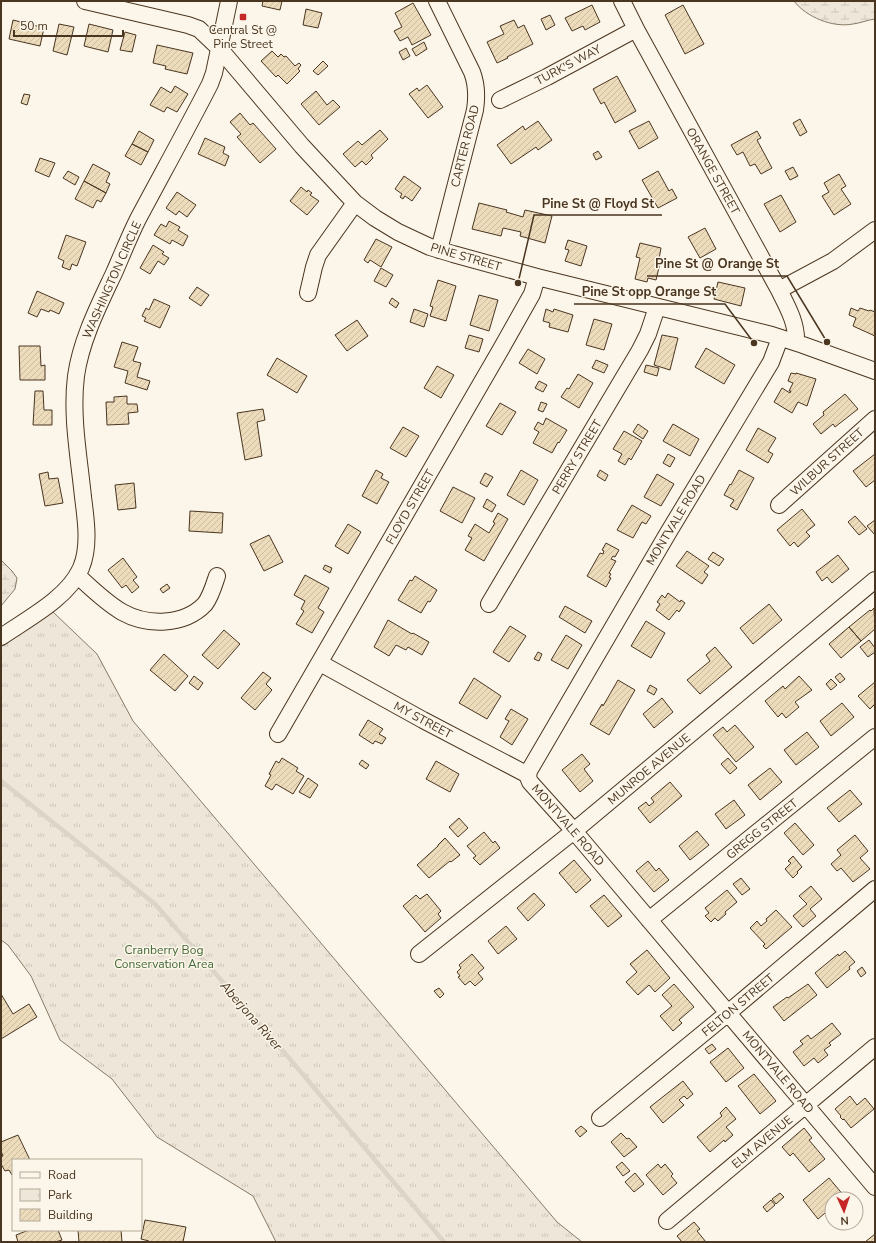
<svg xmlns="http://www.w3.org/2000/svg" width="876" height="1243" viewBox="0 0 876 1243" font-family="'Nunito Sans',sans-serif">
<style>
.wetland{fill:url(#wetland-marsh);stroke:#887966}
.park{fill:url(#park-tufts);stroke:#887966}
.lines{fill:none;stroke-linecap:round;stroke-linejoin:round}
.stream{stroke:#dcd4c6;stroke-width:4.5}
.building{fill:url(#building-hatch);stroke:#4a3520}
.minor-casing{stroke:#4a3520;stroke-width:18}
.minor{stroke:#fbf6e9;stroke-width:16}
.poi-dot{fill:#c62828;stroke:#fbf6e9;stroke-width:1.5}
.labels{text-anchor:middle;dominant-baseline:central;stroke-width:3;stroke-linejoin:round;paint-order:stroke}
.poi-label{font-size:12px;fill:#4a3520;stroke:#fbf6e9}
.street-label{font-size:12px;fill:#4a3520;stroke:#fbf6e9}
.park-label{font-size:12px;fill:#436837;stroke:#fbf6e9}
.water-label{font-size:13px;font-style:italic;fill:#4a3520;stroke:#fbf6e9}
.leader{fill:none;stroke:#4a3520;stroke-width:1.5}
.callout-dot{fill:#4a3520;stroke:#fbf6e9;stroke-width:1.5}
.callout-label{font-size:13px;text-anchor:middle;font-weight:bold;fill:#4a3520;stroke:#fbf6e9;stroke-width:3;stroke-linejoin:round;paint-order:stroke}
</style>
<defs>
<pattern id="wetland-marsh" width="20" height="14" patternUnits="userSpaceOnUse"><rect width="20" height="14" fill="#ede6d9"/><path d="M1 5h8M5 5V1M11 12h8M15 12V8" fill="none" stroke="#cdc6ba"/></pattern>
<pattern id="park-tufts" width="24" height="20" patternUnits="userSpaceOnUse"><rect width="24" height="20" fill="#ede6d9"/><path d="M3 7l-1-3M5 7V3M7 7l1-3M15 17l-1-3M17 17v-4M19 17l1-3" fill="none" stroke="#cdc6ba"/></pattern>
<pattern id="building-hatch" width="6" height="6" patternUnits="userSpaceOnUse"><rect width="6" height="6" fill="#ecdcbc"/><path d="M-1 1l2-2M0 6l6-6M5 7l2-2" fill="none" stroke="#ccbda1"/></pattern>
</defs>
<rect width="100%" height="100%" fill="#fbf6e9"/>
<!-- wetland -->
<path class="wetland" d="M794 1H875V19C867 20 861 23 853 24 833 28 806 17 794 1Z
M1 560 12 571 17 578 15 589 1 606Z"/>
<!-- park -->
<path class="park" d="M53 612 97 654 133 721 557 1222 582 1242H276L253 1196 157 1137 112 1079 60 1040 31 976 8 945 1 940V645Z"/>
<g class="lines">
<!-- stream -->
<path class="stream" d="M1 781 155 904 289 1058 444 1242"/>
</g>
<!-- building -->
<path class="building" d="M263 1H282L280 10 262 6Z
M413 3 431 35 412 45 408 37 400 41 394 31 402 27 395 13Z
M592 5 600 22 585 30 583 26 572 31 565 18Z
M683 5 704 44 685 54 665 15Z
M306 9 322 13 318 28 303 25Z
M550 15 555 25 546 30 541 19Z
M13 20 25 23 26 21 33 23V25L44 28 40 46 9 39Z
M514 20 518 28 524 25 533 44 507 57 508 58 497 63 487 42 504 34 500 26Z
M59 24 74 27 67 55 53 51Z
M89 24 113 30 108 52 84 46Z
M125 32 136 35 132 52 120 50Z
M424 42 427 49 416 56 412 49Z
M157 45 193 53 187 74 165 69 166 66 153 63Z
M406 48 410 56 403 60 399 52Z
M272 51 278 57 281 54 284 57 286 56 295 66 299 63 301 65 298 69 300 71 287 84 278 75 276 77 261 61Z
M323 61 328 66 318 75 313 71Z
M617 76 636 111 615 123 604 102 601 104 593 89Z
M427 85 443 107 428 118 409 94 417 88 419 91Z
M175 86 188 94 177 112 167 107 164 112 150 105 161 87 171 93Z
M316 91 327 105 333 100 340 107 319 125 301 104Z
M24 94 30 95 27 105 21 103Z
M240 113 250 125 253 123 276 149 260 163 237 137 241 134 230 122Z
M800 119 807 132 800 136 793 123Z
M538 121 552 140 538 150 536 147 511 164 497 145 523 126 525 130Z
M649 121 658 138 639 149 629 131Z
M380 130 388 139 371 155 373 158 366 165 362 161 355 167 343 154 358 141 362 145Z
M139 131 154 140 148 152 132 144Z
M757 131 761 138 757 140 772 168 761 174 755 164 750 166 743 152 737 155 731 145Z
M205 138 225 147 223 153 229 156 225 166 198 154Z
M132 144 148 152 141 165 125 156Z
M598 151 602 157 596 160 593 154Z
M40 158 55 163 49 177 35 171Z
M93 164 110 173 106 182 110 184 106 193 84 181Z
M793 167 798 176 790 180 785 171Z
M68 171 79 177 75 185 63 178Z
M658 171 669 191 672 189 677 198 658 208 642 180Z
M839 174 846 186 841 189 851 204 834 215 822 196 829 192 824 183Z
M404 176 421 188 412 201 405 196 403 199 400 197 402 194 395 189Z
M84 181 106 193 101 202 97 200 93 208 75 199Z
M301 187 307 192 308 190 312 193 310 195 319 201 307 215 290 201Z
M177 192 196 205 187 217 179 211 176 215 166 208Z
M781 195 796 222 780 232 764 204Z
M479 203 507 210 506 212 523 217 525 210 552 216 545 243 520 236 521 232 503 228 501 236 472 229Z
M169 221 180 227 178 230 188 236 183 246 172 240 170 244 154 235 161 224 166 227Z
M705 228 716 249 700 258 688 237Z
M66 235 86 242 77 266 72 264 70 270 62 267 64 261 58 258Z
M376 239 392 247 381 267 370 260 368 263 364 260Z
M568 240 587 246 581 266 565 261 569 250 565 249Z
M640 243 661 248 659 259H661L656 280 648 278 647 282 635 279 640 258 636 257Z
M153 245 164 252 162 254 169 258 164 265 158 261 150 274 140 268Z
M381 268 393 275 386 287 374 281Z
M438 280 456 286 446 321 430 316 433 307 430 306Z
M718 282 745 288 741 306 714 299Z
M197 287 209 295 201 306 189 298Z
M37 291 64 303 59 314 50 310 49 312 41 309 37 317 28 313Z
M479 295 498 300 489 331 470 325Z
M392 298 399 303 396 308 389 303Z
M154 299 170 306 160 328 144 321 146 318 142 316 146 308 149 310Z
M851 308 858 311 860 308 869 311 870 310 875 312V336L853 326 856 318 849 315Z
M414 309 428 314 424 327 410 322Z
M546 309 553 312 554 309 573 315 568 332 549 327 550 323 543 321Z
M594 319 612 324 604 350 586 345Z
M357 320 368 336 347 351 335 335Z
M469 335 483 339 479 352 465 348Z
M662 335 678 338 670 370 654 365Z
M122 342 138 347 133 361 141 363 137 377 150 381 147 390 125 383 128 371 114 367Z
M19 346H40L41 366 45 365V380H20Z
M706 348 735 365 724 384 695 367Z
M528 349 545 359 537 374 519 363Z
M277 358 307 376 297 393 267 375Z
M596 360 608 365 604 373 592 368Z
M646 365 659 368 657 376 644 372Z
M437 366 454 375 441 398 424 388Z
M791 373 796 374V373L816 379 807 406 798 402 792 413 774 402 782 388 790 393 791 391H789L793 383 788 381Z
M578 374 593 383 579 408 561 397 567 388 569 389Z
M539 381 547 385 543 392 535 388Z
M35 391H43L44 410H52V425H33Z
M845 394 858 409 835 427 833 424 821 434 813 424 824 415 823 412Z
M127 396V404H137L138 412 128 413 129 424 107 425 106 402H114V397Z
M541 402 547 404 543 412 538 410Z
M500 403 516 412 502 435 486 426Z
M263 409 265 420 257 422 262 456 245 460 237 413Z
M546 418 567 430 559 443 558 442 552 453 533 443 539 432 534 429 538 422 543 425Z
M638 424 648 431 643 439 633 432Z
M673 424 699 439 690 456 663 441Z
M403 427 419 436 406 457 390 448Z
M758 428 776 438 768 451 773 454 768 463 746 450Z
M624 431 642 441 631 460 629 458 625 465 618 461 622 454 613 449Z
M668 454 675 458 670 467 663 463Z
M875 454V480L866 487 853 471Z
M376 470 383 474 381 478 389 482 377 504 362 496Z
M521 470 538 480 524 505 507 495Z
M600 470 608 475 605 481 597 476Z
M739 470 754 478 737 510 730 506 734 500 724 495 730 484 731 485Z
M48 472 49 479 58 478 63 503 45 506 39 474Z
M485 473 493 477 487 487 480 483Z
M657 474 674 484 661 506 644 497Z
M134 483 136 508 118 510 115 485Z
M453 487 475 498 462 523 440 511Z
M487 499 496 505 492 512 483 507Z
M632 505 651 516 646 524 642 522 633 538 617 530Z
M802 509 815 525 806 532 810 536 798 547 794 542 790 546 777 530Z
M190 511 223 513 222 533 189 531Z
M498 513 508 519 484 561 465 550 472 538 468 536 475 524 489 533 495 523 493 522Z
M855 516 867 529 859 535 848 522Z
M875 520V535L867 526Z
M348 524 361 532 348 554 335 546Z
M269 535 283 562 264 571 250 544Z
M606 543 619 550 615 557 613 556 611 559 616 561 609 573 611 574 609 577 611 578 606 587 587 576 600 553 603 554 604 551 602 550Z
M687 551 709 566 704 572 708 575 702 584 676 566Z
M713 552 724 559 719 566 708 559Z
M838 555 849 569 832 583 827 577 822 581 816 572Z
M123 558 137 577 133 580 139 587 132 593 126 585 122 588 108 570Z
M325 565 332 568 330 573 323 569Z
M305 575 329 588 318 608 324 612 312 633 296 624 304 611 301 609 305 601 294 595Z
M415 576 437 590 430 602 428 601 421 613 398 600 410 580 412 581Z
M167 584 170 588 163 593 160 589Z
M668 593 680 602 681 600 685 603 679 612 677 610 669 620 656 610 660 604 657 602 662 595 665 598Z
M769 604 782 620 753 644 740 628Z
M565 606 592 621 585 633 559 617Z
M874 608 875 629 861 641 849 627 870 610 871 611Z
M388 620 412 634 413 633 429 642 422 655 408 647 406 650 396 645 389 656 374 647Z
M646 621 665 633 651 658 631 646Z
M510 626 526 636 509 662 493 652Z
M849 627 861 641 841 658 829 644Z
M224 630 240 644 218 669 202 655Z
M566 635 582 645 568 669 551 660Z
M869 640 875 648V652L868 657 860 647Z
M715 647 732 667 700 694 687 680 710 661 706 655Z
M538 652 542 654 539 661 534 659Z
M164 654 188 676 175 691 150 670Z
M263 672 271 678 266 684 272 690 255 710 241 698Z
M840 673 845 679 840 683 835 677Z
M194 676 203 683 198 690 189 683Z
M799 676 812 690 795 702 799 707 786 718 782 713 778 717 765 701 783 686 785 689Z
M474 678 501 696 487 719 459 703Z
M831 679 837 685 831 690 826 684Z
M618 680 635 690 609 735 590 724 602 704 603 706Z
M875 682V704L870 709 858 696Z
M650 685 657 689 654 695 647 691Z
M662 698 673 712 654 728 643 714Z
M842 703 854 717 831 736 820 721Z
M511 709 528 719 512 745 500 737 509 721 505 719Z
M368 720 383 729 379 734 386 738 382 744 375 741 373 744 359 735Z
M735 725 754 747 736 762 713 735 723 727 727 732Z
M807 732 819 747 796 765 784 750Z
M582 754 590 764 584 769 593 781 580 792 562 770Z
M282 758 298 768 296 771 304 776 293 794 276 784 272 790 265 786 271 775 269 774 276 761 279 763Z
M728 758 737 768 730 774 721 764Z
M362 760 369 765 366 769 359 764Z
M436 761 459 774 450 792 426 779Z
M770 768 782 782 760 800 748 785Z
M308 778 318 785 310 798 299 792Z
M670 782 682 796 650 823 638 808 646 802 649 806 654 802 651 798Z
M850 790 862 804 839 822 827 808Z
M734 800 745 815 726 829 715 814Z
M459 818 468 828 458 837 449 827Z
M795 823 814 845 803 855 784 833Z
M697 831 709 845 690 860 679 846Z
M484 832 493 843 495 841 500 848 480 865 473 858 476 856 467 846Z
M855 835 868 851 860 858 870 869 853 882 841 868 837 871 831 864 841 855 837 850Z
M445 838 460 855 451 862 450 861 429 878 417 865 438 846V845Z
M793 856 802 867 797 872 798 873 793 878 785 869 791 863 788 861Z
M574 860 591 880 576 893 559 873Z
M648 861 656 871 659 868 669 880 654 892 636 871Z
M741 878 750 889 742 895 733 884Z
M811 886 822 899 810 909 816 916 803 927 793 916 807 904 799 896Z
M727 890 737 902 725 912 726 914 718 921 715 918 711 922 705 916 709 913 705 908Z
M534 893 545 905 528 921 517 908Z
M427 894 441 911 438 914 441 918 425 932 403 906 416 895 420 899Z
M604 895 622 916 608 927 590 906Z
M776 910 792 927 766 949 763 946 765 944 750 928 757 921 761 926 767 921 766 919Z
M506 926 517 939 498 954 488 941Z
M647 950 670 978 655 992 649 985 638 995 626 982 637 972 630 964Z
M845 951 855 962 849 967 850 969 827 988 815 973 838 954 839 956Z
M472 954 484 968 478 973 483 979 475 986 470 981 465 985 458 977 460 976 457 972 461 968 459 965Z
M862 967 866 973 861 977 857 971Z
M674 984 694 1007 679 1020 682 1023 673 1031 660 1016 672 1006 662 995Z
M808 984 817 995 784 1021 773 1007 787 997 788 998Z
M439 988 444 994 440 998 434 991Z
M1 994 13 1014 29 1004 37 1017 1 1039Z
M832 1023 841 1034 829 1043 831 1045 824 1050 828 1055 818 1063 814 1058 804 1066 793 1052 803 1044 800 1041 808 1035 811 1039Z
M712 1044 716 1049 709 1054 705 1049Z
M728 1048 744 1068 726 1082 710 1062Z
M754 1074 776 1101 760 1114 738 1086Z
M683 1081 693 1094 687 1099 684 1096 679 1100 684 1105 663 1123 650 1107Z
M850 1096 857 1105 865 1098 874 1109 851 1128 844 1119 843 1120 840 1117 841 1116 835 1109Z
M726 1107 736 1119 726 1127 733 1135 725 1142 724 1140 710 1152 697 1137 722 1116 720 1113Z
M581 1126 587 1131 580 1137 575 1131Z
M804 1128 812 1138 809 1140 825 1159 809 1172 793 1153 790 1156 782 1147Z
M621 1133 627 1139 629 1138 637 1147 624 1157 611 1142Z
M18 1135 30 1160H13V1174L12 1175 9 1170 5 1171 1 1164V1157L3 1156 1 1151V1142Z
M622 1162 630 1171 623 1176 616 1167Z
M658 1164 661 1168 665 1164 673 1174 671 1176 677 1183 663 1195 646 1175Z
M635 1173 644 1184 634 1192 625 1182Z
M829 1178 845 1197 842 1199H832V1207L818 1219 803 1200Z
M780 1193 784 1197 776 1204 772 1199Z
M771 1200 775 1205 767 1212 763 1207Z
M145 1220 186 1227 183 1242H149V1241L141 1239Z
M694 1222 700 1229 697 1231 706 1242H682L677 1236Z
M29 1230H58L62 1240 55 1242H18L16 1235Z
M78 1230H121L122 1242H79Z
M875 1234V1242H865Z"/>
<g class="lines">
<defs>
<path id="minor" d="M85 1 188 25 199 29 219 48 302 146 355 203 375 218 398 232 430 247 453 254 537 277 772 335 803 345 875 371
M437 1 472 72C477 85 477 97 475 110L439 250
M622 1 636 29 779 290C787 306 797 323 796 342
M500 100 547 77 636 29
M779 290 833 261 875 230
M308 293 314 267 318 255 355 203
M780 338 771 362 668 533 529 771 528 777 530 782 574 831 875 1187
M779 505 875 419
M77 575C91 588 105 602 122 612 147 626 184 626 205 604 211 596 214 585 217 576
M489 604 640 350 648 334 657 307
M1 637C27 619 68 598 81 568 90 547 86 520 83 497 79 457 71 416 76 376 81 340 99 305 114 273 122 255 129 237 138 219 162 174 187 129 210 84L214 73 229 1
M320 663 423 720 528 775
M278 734 501 349 532 294 537 277
M649 920 875 737
M419 954 574 831 875 580
M600 1118 728 1013 875 889
M667 1221 875 1047"/>
</defs>
<!-- minor casing -->
<use href="#minor" class="minor-casing"/>
<!-- minor -->
<use href="#minor" class="minor"/>
</g>
<!-- markers -->
<rect class="poi-dot" x="239" y="13" width="8" height="8" rx="2"/>
<g class="labels">
<!-- poi labels -->
<g class="poi-label">
<text x="243" y="30">Central St @<tspan x="243" dy="14">Pine Street</tspan></text>
</g>
<!-- street labels -->
<g class="street-label">
<text transform="translate(568 65) rotate(-28)">TURK'S WAY</text>
<text transform="translate(465 146) rotate(-76)">CARTER ROAD</text>
<text transform="translate(713 171) rotate(61)">ORANGE STREET</text>
<text transform="translate(466 257) rotate(16)">PINE STREET</text>
<text transform="translate(112 280) rotate(-66)">WASHINGTON CIRCLE</text>
<text transform="translate(577 457) rotate(-59)">PERRY STREET</text>
<text transform="translate(827 462) rotate(-42)">WILBUR STREET</text>
<text transform="translate(410 507) rotate(-60)">FLOYD STREET</text>
<text transform="translate(676 520) rotate(-59)">MONTVALE ROAD</text>
<text transform="translate(423 720) rotate(28)">MY STREET</text>
<text transform="translate(649 769) rotate(-40)">MUNROE AVENUE</text>
<text transform="translate(568 825) rotate(49)">MONTVALE ROAD</text>
<text transform="translate(762 829) rotate(-39)">GREGG STREET</text>
<text transform="translate(738 1005) rotate(-40)">FELTON STREET</text>
<text transform="translate(778 1072) rotate(50)">MONTVALE ROAD</text>
<text transform="translate(762 1142) rotate(-40)">ELM AVENUE</text>
</g>
<!-- park labels -->
<g class="park-label">
<text x="164" y="950">Cranberry Bog<tspan x="164" dy="14">Conservation Area</tspan></text>
</g>
<!-- water labels -->
<g class="water-label">
<text transform="translate(251 1016) rotate(49)">Aberjona River</text>
</g>
</g>
<!-- callouts -->
<path class="leader" d="M518 283L534 215H662M827 342L787 276H647M754 343L725 304H574"/>
<g class="callout-dot">
<circle cx="518" cy="283" r="4"/>
<circle cx="827" cy="342" r="4"/>
<circle cx="754" cy="343" r="4"/>
</g>
<g class="callout-label">
<text x="598" y="208">Pine St @ Floyd St</text>
<text x="717" y="268">Pine St @ Orange St</text>
<text x="649" y="296">Pine St opp Orange St</text>
</g>
<!-- border -->
<rect width="876" height="1243" fill="none" stroke="#4a3520" stroke-width="4"/>
<!-- legend -->
<rect x="12" y="1159" width="130" height="72" fill="#fbf6e9" stroke="#b4a999"/>
<rect x="20" y="1172" width="20" height="6" fill="#fbf6e9" stroke="#b4a999"/>
<text x="48" y="1179" font-size="12" fill="#4a3520">Road</text>
<rect x="20" y="1189" width="20" height="12" fill="url(#park-tufts)" stroke="#b4a999"/>
<text x="48" y="1199" font-size="12" fill="#4a3520">Park</text>
<rect x="20" y="1209" width="20" height="12" fill="url(#building-hatch)" stroke="#b4a999"/>
<text x="48" y="1219" font-size="12" fill="#4a3520">Building</text>
<!-- north arrow -->
<g transform="translate(844 1211) rotate(177)"><circle r="19" fill="#fbf6e9" stroke="#b4a999"/>
<path d="M0-3L7 15L0 10L-7 15Z" fill="#c62828"/>
<text y="-6" font-size="11" font-weight="bold" text-anchor="middle" fill="#4a3520">N</text>
</g>
<!-- scale -->
<path d="M14 30v6h109v-6" fill="none" stroke="#4a3520" stroke-width="2"/>
<text x="20" y="30" font-size="12" fill="#4a3520" stroke="#fbf6e9" stroke-width="3" paint-order="stroke">50 m</text>
</svg>
